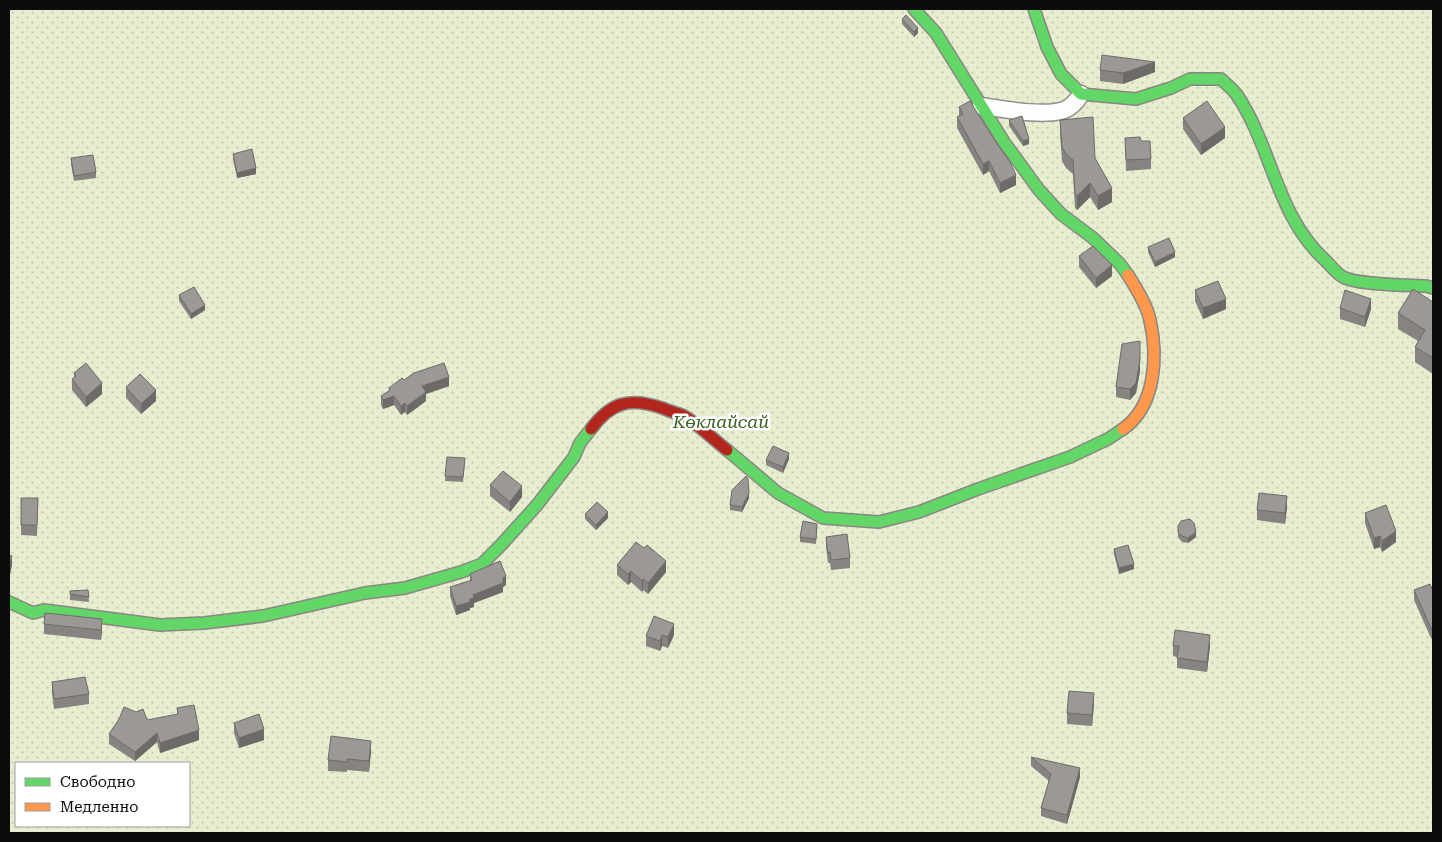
<svg xmlns="http://www.w3.org/2000/svg" width="1442" height="842" viewBox="0 0 1442 842" font-family="'Roboto Serif',serif">
<style>
.garden{fill:url(#garden-dots);fill-rule:evenodd}
.lines{fill:none;stroke-linecap:round;stroke-linejoin:round}
.street-casing{stroke:#93908d;stroke-width:19}
.fast-casing{stroke:#898784;stroke-width:14}
.slow-casing{stroke:#898784;stroke-width:14}
.jam-casing{stroke:#898784;stroke-width:14}
.street{stroke:#fefefc;stroke-width:16}
.fast{stroke:#63d668;stroke-width:11}
.slow{stroke:#ff974d;stroke-width:11}
.jam{stroke:#b3261e;stroke-width:11}
.wall{fill:#868380}
.shaded-wall{fill:#6d6a68}
.building{fill:#9c9895;stroke:#6d6a68}
.labels{text-anchor:middle;dominant-baseline:central;stroke-width:5;stroke-linejoin:round;paint-order:stroke}
.park-label{font-size:18px;font-style:italic;fill:#38601e;stroke:#fff}
</style>
<defs>
<pattern id="garden-dots" width="8" height="8" patternUnits="userSpaceOnUse" patternTransform="scale(1.25)"><rect width="8" height="8" fill="#e7edcf"/><path d="M2 2h.1M6 6h.1" fill="none" stroke="#c5cab0" stroke-width="1.8" stroke-linecap="round"/></pattern>
</defs>
<rect width="100%" height="100%" fill="#faf5ee"/>
<!-- garden -->
<path class="garden" d="M9 9H1433V833H9ZM16 763H189V826H16Z"/>
<g class="lines">
<defs>
<path id="street" d="M981 106C1003 109 1043 117 1064 110 1072 107 1077 101 1081 94"/>
<path id="fast" d="M914 9 936 33 1004 142 1039 190 1061 214 1093 238 1120 264 1128 275
M1034 9 1047 47 1061 74 1081 94 1136 99 1171 88 1190 79H1221C1226 84 1233 89 1237 95 1273 149 1276 216 1326 261 1331 266 1337 274 1343 277 1358 285 1407 285 1426 286L1433 288
M727 450 778 493 823 518 879 522 919 512 978 489 1070 457 1108 439 1123 429
M9 602 33 613 44 610 160 625 204 623 263 616 365 593 405 588 461 572 482 564 501 545 537 505 574 457 580 443 591 429"/>
<path id="slow" d="M1123 429C1156 406 1158 356 1150 320 1147 305 1136 288 1128 275"/>
<path id="jam" d="M591 429C611 402 630 397 662 408 669 411 677 413 684 416 699 425 713 439 727 450"/>
</defs>
<!-- street casing -->
<use href="#street" class="street-casing"/>
<!-- fast casing -->
<use href="#fast" class="fast-casing"/>
<!-- slow casing -->
<use href="#slow" class="slow-casing"/>
<!-- jam casing -->
<use href="#jam" class="jam-casing"/>
<!-- street -->
<use href="#street" class="street"/>
<!-- fast -->
<use href="#fast" class="fast"/>
<!-- slow -->
<use href="#slow" class="slow"/>
<!-- jam -->
<use href="#jam" class="jam"/>
</g>
<!-- wall -->
<path class="wall" d="M902 19 918 33 914 37 902 24Z
M1100 70 1155 72 1123 84 1100 81Z
M959 107 1016 185 1000 193 989 171 983 175 957 128V117L959 116Z
M1183 118 1225 138 1201 155 1183 129Z
M1009 120 1029 144 1023 146 1009 126Z
M1060 120 1095 158 1112 202 1098 210 1090 197 1077 210 1075 208 1073 174 1066 168 1062 161 1060 134Z
M1125 138 1141 141 1151 159V169L1126 171Z
M233 154 256 174 237 178 233 159Z
M71 158 96 172V178L74 181 71 164Z
M1148 247 1175 257 1155 267 1148 252Z
M1079 256 1112 276 1096 288 1079 267Z
M1195 290 1226 309 1203 319 1195 301Z
M179 295 205 310 191 319 179 301Z
M1433 302V374L1415 362V347L1418 341 1398 329V313Z
M1340 308 1371 309 1365 327 1340 319Z
M1140 371 1136 393 1130 400 1116 397V387Z
M74 373 102 394 86 407 72 390V379L74 378Z
M404 380 449 386 426 394V401L407 415 405 412 401 415 394 405 383 409 381 405V396L389 391V388Z
M126 387 156 401 141 414 126 398Z
M447 457 465 463 463 482 445 481Z
M789 459 783 473 766 465V460Z
M490 485 522 497 510 512 490 496Z
M21 498H38L37 536 21 535Z
M749 498 742 512 730 510V505Z
M1287 507 1285 524 1257 520V510Z
M1365 513 1396 542 1382 552 1380 547 1374 549 1365 523Z
M585 514 608 518 596 530 585 519Z
M1178 526 1196 537 1188 543 1182 542 1178 537Z
M817 530 816 544 800 542V537Z
M826 537 850 558V568L831 570 830 563H828L826 547Z
M1114 549 1134 569 1119 574 1114 554Z
M500 561 506 585 503 587V592L474 603V607L470 608V610L456 615 450 596V587L470 581V574Z
M617 565 666 572 648 594 643 590 642 592 631 582 628 585 617 575Z
M88 590 89 602 70 600V591Z
M1414 590 1433 591V641L1430 636 1414 600Z
M44 624 102 630 101 640 44 634Z
M674 635 668 648 662 646 660 651 646 646V636Z
M1173 646H1210L1207 672 1177 668V657L1173 656Z
M52 682 89 694V704L54 709 52 693Z
M1094 704 1092 726 1067 724V713Z
M177 708 199 740 160 753 157 742 135 761 109 744V734L147 720 177 715Z
M234 723 264 740 239 748 234 733Z
M371 751 369 772 347 770V772L328 771V760Z
M1031 757 1080 777 1067 824 1041 816V808L1049 781 1031 766Z"/>
<!-- shaded-wall -->
<path class="shaded-wall" d="M918 28V33L914 37V32Z
M1155 62V72L1123 84V73Z
M1225 127V138L1201 155V144Z
M1029 139V144L1023 146V141Z
M989 161V171L983 175V164Z
M256 168V174L237 178V173Z
M1016 175V185L1000 193V183Z
M1090 183V197L1077 210V196Z
M1112 188V202L1098 210V196Z
M1175 252V257L1155 267V262Z
M1112 265V276L1096 288V278Z
M1226 299V309L1203 319V308Z
M1371 299V309L1365 327V317Z
M205 305V310L191 319V314Z
M1140 360V371L1136 393 1130 400V389Z
M449 377V386L426 394V401L407 415V406L422 386Z
M102 383V394L86 407V397Z
M156 390V401L141 414V404Z
M394 396V405L383 409V400Z
M405 403V412L401 415V406Z
M789 453V459L783 473V467Z
M522 486V497L510 512V502Z
M749 493V498L742 512V507Z
M1287 496V507L1285 524V513Z
M608 512V518L596 530V525Z
M1396 531V542L1382 552V541Z
M1196 532V537L1188 543V538Z
M1380 536V547L1374 549V538Z
M12 556V566L9 579V568Z
M666 561V572L648 594V583Z
M1134 564V569L1119 574V568Z
M631 571V582L628 585V574Z
M506 576V585L503 587V578Z
M643 579V590L642 592V581Z
M503 583V592L474 603V607L470 608V610L456 615V606L470 599 473 595Z
M102 619V630L101 640V630Z
M674 624V635L668 648V637Z
M662 635V646L660 651V641Z
M1210 635V646L1207 672V662Z
M1094 693V704L1092 726V715Z
M264 729V740L239 748V738Z
M199 730V740L160 753V743Z
M157 733V742L135 761V752Z
M371 741V751L369 772V761Z
M1080 768V777L1067 824V815Z"/>
<!-- building -->
<path class="building" d="M906 15 918 28 914 32 902 19Z
M1102 55 1155 62 1123 73 1100 70Z
M970 101 993 138 1010 162 1016 175 1000 183 989 161 983 164 957 117 963 114 959 107Z
M1207 101 1225 127 1201 144 1183 118Z
M1022 116 1029 139 1023 141 1009 120Z
M1093 117 1095 158 1112 188 1098 196 1090 183 1077 196 1075 194 1073 160 1066 154 1062 147 1060 120Z
M1140 137 1141 141H1150L1151 159 1126 160 1125 138Z
M252 149 256 168 237 173 233 154Z
M93 155 96 172 74 176 71 158Z
M1169 238 1175 252 1155 262 1148 247Z
M1093 246 1112 265 1096 278 1079 256Z
M1218 281 1226 299 1203 308 1195 290Z
M194 287 205 305 191 314 179 295Z
M1413 289 1433 302V358L1415 347 1425 330 1398 313Z
M1345 290 1371 299 1365 317 1340 308Z
M1140 341V360L1136 383 1130 389 1116 387 1122 344Z
M86 363 102 383 86 397 72 379 76 376 74 373Z
M444 363 449 377 422 386 426 392 407 406 405 403 401 406 394 396 383 400 381 396 390 390 389 388 402 378 404 380 414 373Z
M140 374 156 390 141 404 126 387Z
M773 446 789 453 783 467 766 460Z
M447 457 465 458 463 477 445 476Z
M503 471 522 486 510 502 490 485Z
M746 476 748 479 749 493 742 507 730 505 732 490Z
M1259 493 1287 496 1285 513 1257 510Z
M21 498H38L37 525H21Z
M597 502 608 512 596 525 585 514Z
M1386 505 1396 531 1382 541 1380 536 1374 538 1365 513Z
M1190 519 1194 523 1196 532 1188 538 1182 536 1178 532V526L1181 521Z
M803 521 817 524 816 539 800 537Z
M847 534 850 558 831 560 830 552 828 553 826 537Z
M636 542 644 548 647 545 666 561 648 583 643 579 642 581 631 571 628 574 617 565Z
M1128 545 1134 564 1119 568 1114 549Z
M9 555 12 556 9 568Z
M500 561 506 576 503 578V583L473 595 474 598 470 599V602L456 606 450 587 472 580 470 574Z
M1430 584 1433 591V631L1430 626 1414 590Z
M88 590 89 597 70 594V591Z
M45 613 102 619 101 630 44 624Z
M654 616 674 624 668 637 662 635 660 641 646 636Z
M1175 630 1210 635 1207 662 1177 658 1179 646H1173Z
M85 677 89 694 54 699 52 682Z
M1069 691 1094 693 1092 715 1067 713Z
M194 705 199 730 160 743 157 733 135 752 109 734 119 719 124 707 136 712 143 709 147 720 178 714 177 708Z
M259 714 264 729 239 738 234 723Z
M331 736 371 741 369 761 347 759V762L328 760Z
M1031 757 1080 768 1067 815 1041 808 1051 774Z"/>
<g class="labels">
<!-- park labels -->
<g class="park-label">
<text x="721" y="421">Көклайсай</text>
</g>
</g>
<!-- border -->
<rect width="1442" height="842" fill="none" stroke="#0b0b0b" stroke-width="20"/>
<!-- legend -->
<rect x="15" y="762" width="175" height="65" fill="#ffffff" stroke="#9d9d9d"/>
<rect x="25" y="778" width="25" height="8" fill="#63d668" stroke="#9d9d9d"/>
<text x="60" y="787" font-size="15" fill="#0b0b0b">Свободно</text>
<rect x="25" y="803" width="25" height="8" fill="#ff974d" stroke="#9d9d9d"/>
<text x="60" y="812" font-size="15" fill="#0b0b0b">Медленно</text>
</svg>
